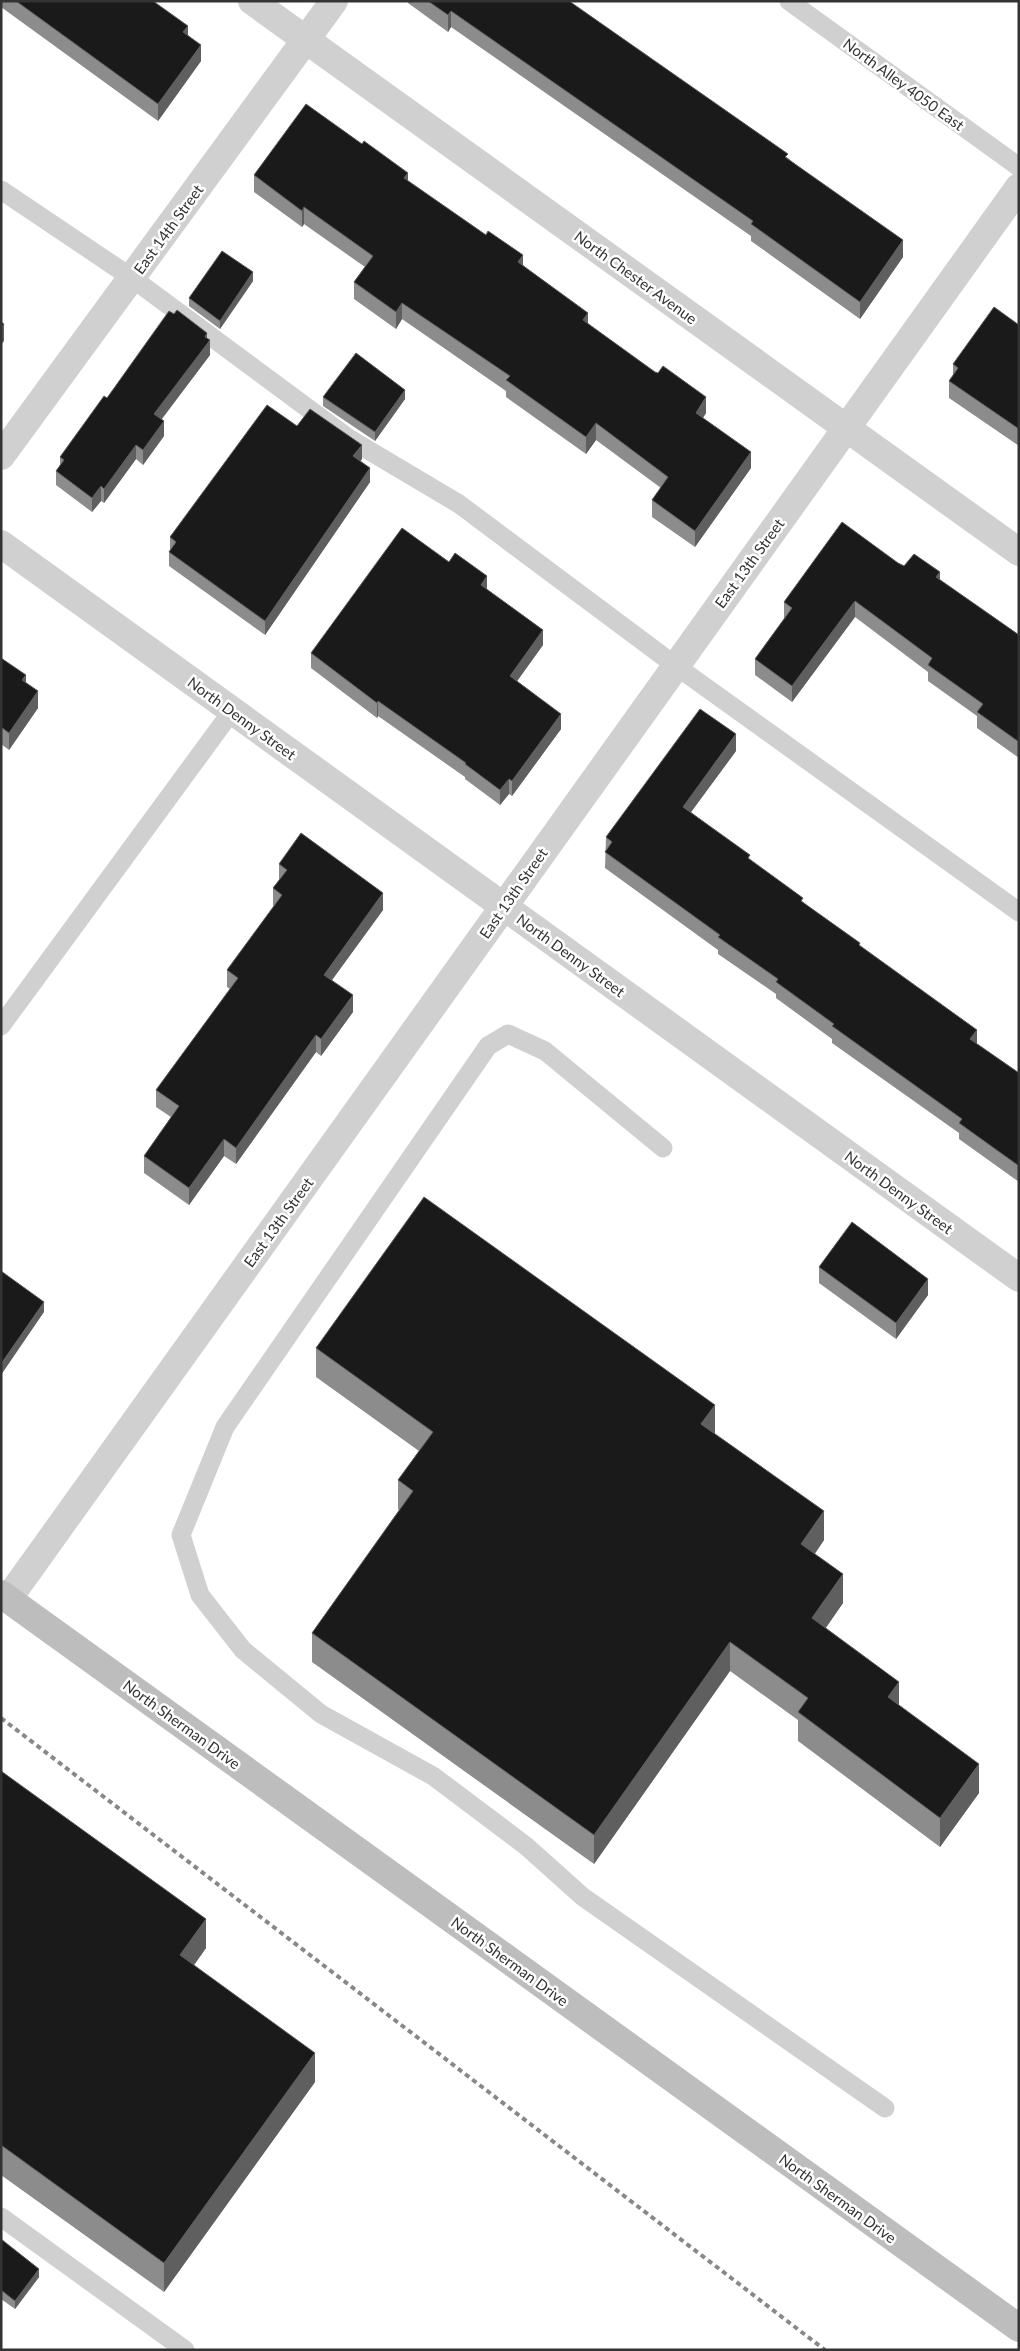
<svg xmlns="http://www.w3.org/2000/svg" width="1020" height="2351" viewBox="0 0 1020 2351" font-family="Lato,sans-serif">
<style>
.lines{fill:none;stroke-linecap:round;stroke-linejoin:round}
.service{stroke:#d0d0d0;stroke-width:19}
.minor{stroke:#d0d0d0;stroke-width:28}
.secondary{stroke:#bdbdbd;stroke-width:28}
.rail{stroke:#888;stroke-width:4;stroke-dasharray:5 4;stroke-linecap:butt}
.wall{fill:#8c8c8c}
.shaded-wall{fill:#5f5f5f}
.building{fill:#1a1a1a;stroke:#5f5f5f}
.labels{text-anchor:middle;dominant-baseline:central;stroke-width:5;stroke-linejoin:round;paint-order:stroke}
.street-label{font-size:15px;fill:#333;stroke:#fff}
</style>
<rect width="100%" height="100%" fill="#fff"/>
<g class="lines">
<!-- service -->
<path class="service" d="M789 1 1019 167
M1 190 132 278 348 438 459 504 676 666 1019 912
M1 1026 232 711
M663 1148 545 1051 508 1034 488 1046 225 1427 181 1535 200 1595 243 1650 321 1714 433 1776 526 1846 583 1897 885 2108
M1 2217 185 2350"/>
<!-- minor -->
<path class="minor" d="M252 1 1019 552
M1 456 334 1
M1 544 1019 1278
M8 1599 1019 187"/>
<!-- secondary -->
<path class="secondary" d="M1 1594 1019 2328"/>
<!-- rail -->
<path class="rail" d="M1 1718 825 2350"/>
</g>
<!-- wall -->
<path class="wall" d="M1 1H153L188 35 201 61 158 121 1 7Z
M408 1H569L788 158 903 257 860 319 751 241V236L451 27 448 32 408 3Z
M254 175 408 181 523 265 588 324 706 413 703 418 751 468 695 547 652 517V500L661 488 596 440 586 454 506 397V391L402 319 396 329 354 299V282L365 267 304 224 302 227 254 192Z
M253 281 220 329 189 306V298Z
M174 314 207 339 210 355 162 419 164 436 143 465 136 459 104 503 101 501 92 512 56 485V471L60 465V457Z
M1019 325V446L949 398V381L953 376V364Z
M323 397 405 399 375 441 323 406Z
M297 426 362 459 360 461 370 482 265 635 169 566V552L170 550V537Z
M898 563 940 580 1019 635V758L977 728V716L928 681V672L855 617 792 702 755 675V659L784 619V602Z
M487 590 543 645 517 681 561 729 512 796 509 794 500 805 465 779V777L378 716 377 718 311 668V653Z
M1 658 26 682 38 708 9 750 1 744Z
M736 751 691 812 750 860 860 947 977 1044 1019 1073V1182L959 1139V1133L832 1043V1039L776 998V994L718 954V950L605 868 606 837Z
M279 864 383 910 332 980 353 1012 321 1056 316 1052 236 1164 224 1156 189 1205 144 1173V1156L171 1117 156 1107V1090L230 989 227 987V970L274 906 273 905V888L279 880Z
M819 1267 928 1295 896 1339 819 1283Z
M316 1348 715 1434 824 1540 815 1554 843 1603 826 1628 899 1705 979 1793 940 1847 798 1741V1720L730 1671 594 1864 312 1662V1633L399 1510 398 1509V1480L419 1451 316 1377Z
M1 1771 206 1948 194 1965 315 2082 164 2292 1 2175Z
M1 2239 39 2277 15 2309 1 2299Z"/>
<!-- shaded-wall -->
<path class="shaded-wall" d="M451 11V27L448 32V15Z
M188 26V42L183 32Z
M201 45V61L158 121V104Z
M408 173V190L404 178Z
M304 207V224L302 227V211Z
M903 240V257L860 319V302Z
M523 255V272L518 262Z
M253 272V281L220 329V321Z
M402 303V319L396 329V312Z
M588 313V330L583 320Z
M4 324V341L1 345V328Z
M207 333V344L210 340V355L154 429V414Z
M405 390V399L375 441V432Z
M706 397V413L696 429V413Z
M164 421V436L143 465V450Z
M596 423V440L586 454V437Z
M136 445V459L104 503V489Z
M362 445V459L353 471V456Z
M751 452V468L695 547V531Z
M370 468V482L265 635V621Z
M101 486V501L92 512V498Z
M940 572V589L936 577Z
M487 576V591L481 585Z
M855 601V617L792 702V686Z
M543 630V645L510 691V676Z
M26 675V692L22 680Z
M38 691V708L9 750V733Z
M378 701V716L377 718V703Z
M561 714V729L512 796V781Z
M736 734V751L683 823V807Z
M509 779V794L500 805V790Z
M383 893V910L324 991V975Z
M353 995V1012L321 1056V1039Z
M977 1030V1047L970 1039Z
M316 1035V1052L236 1164V1148Z
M224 1139V1156L189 1205V1188Z
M928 1279V1295L896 1339V1323Z
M44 1302V1312L1 1375V1364Z
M715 1405V1434L701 1424Z
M824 1511V1540L801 1573V1544Z
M843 1574V1603L812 1647V1618Z
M730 1642V1671L594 1864V1835Z
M899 1682V1711L888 1697Z
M979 1764V1793L940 1847V1818Z
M206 1919V1948L180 1985V1955Z
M315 2053V2082L164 2292V2263Z
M39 2269V2277L15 2309V2301Z"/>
<!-- building -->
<path class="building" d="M16 1H153L188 26 183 32 201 45 158 104Z
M428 1H569L788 154 785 157 903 240 860 302 751 224 753 221 451 11 448 15Z
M306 104 362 144 364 141 408 173 404 178 486 235 488 231 523 255 518 262 588 313 583 320 655 372 658 373 663 366 706 397 696 413 751 452 695 531 652 500 668 477 596 423 586 437 506 380 510 376 402 303 396 312 354 282 373 256 304 207 302 211 254 175Z
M222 251 253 272 220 321 189 298Z
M994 307 1019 325V429L949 381 958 368 953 364Z
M177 310 207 333 205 337 210 340 154 414 164 421 143 450 136 445 104 489 101 486 92 498 56 471 64 460 60 457 104 396 107 398 169 311 174 314Z
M1 322 4 324 1 328Z
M356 353 405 390 375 432 323 397Z
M267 405 297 426 310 409 362 445 353 456 370 468 265 621 169 552 176 542 170 537Z
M842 522 898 563 904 566 914 554 940 572 936 577 1019 635V742L977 712 983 704 928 665 932 658 855 601 792 686 755 659 792 608 784 602Z
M402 528 449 562 455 553 487 576 481 585 543 630 510 676 561 714 512 781 509 779 500 790 465 764 466 763 378 701 377 703 311 653Z
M1 658 26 675 22 680 38 691 9 733 1 727Z
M700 709 736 734 683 807 750 855 748 858 803 898 801 901 860 943 859 945 977 1030 970 1039 1019 1073V1166L959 1123 962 1119 832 1026 834 1024 776 982 778 979 718 937 720 935 605 852 612 842 606 837Z
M301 833 383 893 324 975 353 995 321 1039 316 1035 236 1148 224 1139 189 1188 144 1156 179 1106 156 1090 238 978 227 970 282 895 273 888 287 870 279 864Z
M424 1197 715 1405 701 1424 824 1511 801 1544 843 1574 812 1618 899 1682 888 1697 979 1764 940 1818 798 1712 808 1698 730 1642 594 1835 312 1633 413 1491 398 1480 433 1432 316 1348Z
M852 1222 928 1279 896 1323 819 1267Z
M1 1271 44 1302 1 1364Z
M1 1771 206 1919 180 1955 315 2053 164 2263 1 2145Z
M1 2239 39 2269 15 2301 1 2290Z"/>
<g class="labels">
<!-- street labels -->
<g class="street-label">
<text transform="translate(904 84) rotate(36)">North Alley 4050 East</text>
<text transform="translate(168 229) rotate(-54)">East 14th Street</text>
<text transform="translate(636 277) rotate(36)">North Chester Avenue</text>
<text transform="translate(749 563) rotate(-54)">East 13th Street</text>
<text transform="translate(242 718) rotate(36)">North Denny Street</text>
<text transform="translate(513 893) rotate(-55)">East 13th Street</text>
<text transform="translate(571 955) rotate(36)">North Denny Street</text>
<text transform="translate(899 1192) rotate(36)">North Denny Street</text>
<text transform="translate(278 1222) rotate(-54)">East 13th Street</text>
<text transform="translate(182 1724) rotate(36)">North Sherman Drive</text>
<text transform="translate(510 1961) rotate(36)">North Sherman Drive</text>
<text transform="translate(838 2198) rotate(36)">North Sherman Drive</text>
</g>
</g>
<!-- border -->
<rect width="1020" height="2351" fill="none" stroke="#333333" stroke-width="5"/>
</svg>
